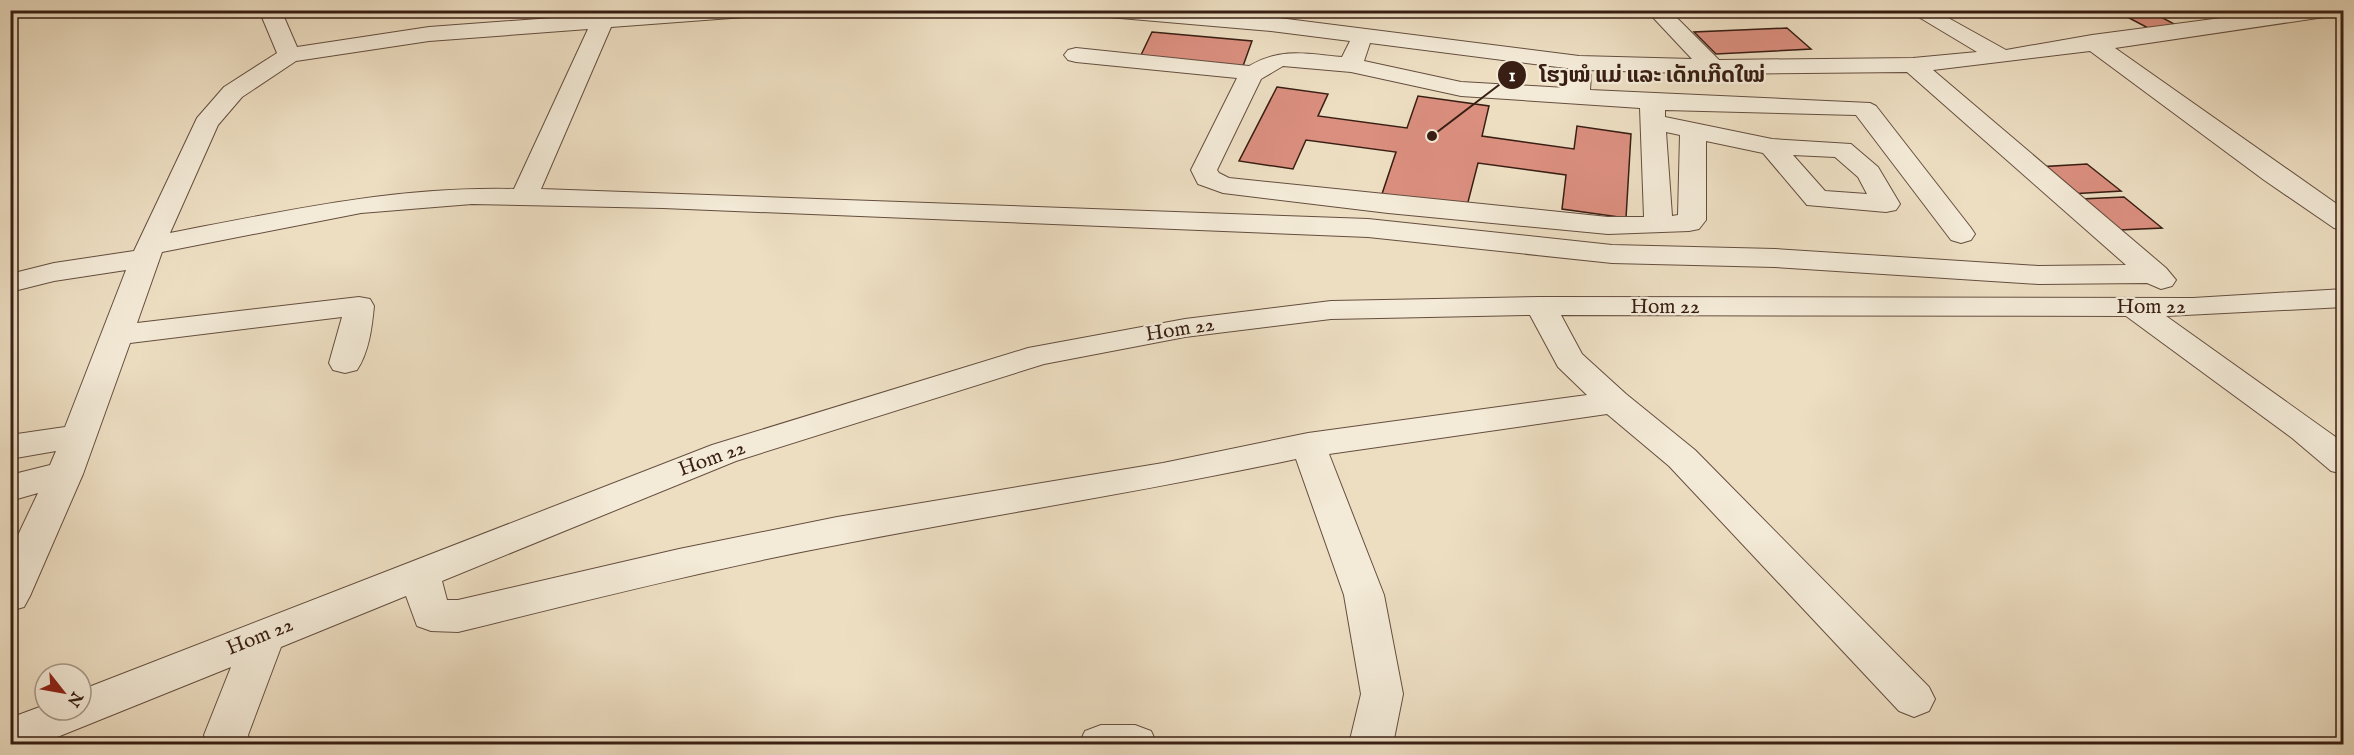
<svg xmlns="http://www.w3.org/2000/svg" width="2354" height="755" viewBox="0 0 2354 755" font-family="'IM FELL English','Noto Sans Lao',serif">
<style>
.building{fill:#db8f7f;stroke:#381e13;stroke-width:1.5}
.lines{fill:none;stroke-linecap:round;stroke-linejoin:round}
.minor-casing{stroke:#654e3f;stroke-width:2}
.minor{fill:#f3ead7;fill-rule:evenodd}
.labels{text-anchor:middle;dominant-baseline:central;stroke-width:4.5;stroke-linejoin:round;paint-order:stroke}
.street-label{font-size:21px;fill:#381e13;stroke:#f3ead7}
.leader{fill:none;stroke:#381e13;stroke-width:2}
.callout-dot{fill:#381e13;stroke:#f3ead7;stroke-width:2}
.mark-label{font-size:18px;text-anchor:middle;font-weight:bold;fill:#fff}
.callout-label{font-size:22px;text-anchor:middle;font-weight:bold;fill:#381e13;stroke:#f3ead7;stroke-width:4.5;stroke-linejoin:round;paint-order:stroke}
</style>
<rect width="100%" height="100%" fill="#eddec2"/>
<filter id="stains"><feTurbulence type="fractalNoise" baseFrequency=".00333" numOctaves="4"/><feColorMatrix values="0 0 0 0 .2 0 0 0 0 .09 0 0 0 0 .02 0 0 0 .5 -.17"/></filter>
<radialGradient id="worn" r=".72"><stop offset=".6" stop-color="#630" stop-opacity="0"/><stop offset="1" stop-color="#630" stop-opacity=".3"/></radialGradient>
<!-- building -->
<path class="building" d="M2114 10H2148L2176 25 2148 28Z
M1787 28 1811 49 1716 54 1694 32Z
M1152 32 1252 41 1243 66 1140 57Z
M1277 87 1328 94 1318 116 1407 128 1418 96 1489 106 1482 136 1574 149 1577 126 1631 134 1626 218 1562 209 1566 175 1478 163 1467 206 1382 194 1396 152 1306 140 1293 169 1239 161Z
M2087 164 2121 191 2069 194 2037 167Z
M2124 197 2162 228 2119 230 2082 199Z"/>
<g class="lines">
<defs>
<path id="minor" d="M259 10H281L297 47 429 27 661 10H768L766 15 758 16 611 27 541 189 1368 219 1612 245 1775 249 2038 266 2126 265 1907 72 1713 74 1588 70 1591 75 1590 90 1870 103 1876 106 1971 228 1975 234 1971 240 1961 243 1951 240 1856 115 1665 110V117L1772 139 1851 144 1878 167 1900 204 1896 210 1886 212 1807 205 1763 153 1706 141V220L1699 229 1689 231 1608 234 1388 213 1223 193 1198 184 1191 170 1237 78 1076 62 1068 60 1064 55 1068 50 1076 48 1249 66C1282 47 1307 54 1342 57L1350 41 1271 31 1097 16 1089 15 1087 10H1185L1271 17 1579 56 1692 59 1646 10H1669L1719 60 1913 58 1977 52 1907 10H1934L2006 50 2092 35 2282 10H2341L2339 15 2331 16 2115 48 2344 209V230L2334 228 2264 180 2090 51 1933 70 2166 268 2176 280 2172 286 2161 289 2147 283 2038 284 1775 267 1612 263 1368 237 663 208 472 204 361 213 162 252 137 323 359 297 370 299 374 306C372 327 369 352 357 370L345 373 333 370 329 363 342 317 130 343 83 474 30 596 24 607 10 611V552L38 493 10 501V475L50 465 56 451 10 459V435L65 427 126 270 54 281 10 292V274L54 263 134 251 197 118 224 87 277 53ZM588 29 514 189C397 186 284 211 170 233L218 125 242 97 296 61 429 41ZM1370 43 1574 69 1567 75 1566 88 1461 82 1364 61ZM1283 66 1351 72 1461 96 1640 108 1644 217H1608L1229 178 1219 173 1217 170 1261 79ZM1666 132 1680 135 1678 215 1672 216ZM1793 155 1835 157 1858 177 1867 194 1825 191Z
M2344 289V307L2166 316 2344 443V474L2331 471 2292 438 2126 316 1561 315 1582 354 1626 394 1695 450 1929 687 1935 699 1929 711 1914 717 1899 711 1669 466 1607 414 1329 454 1384 595 1403 694 1393 744H1349L1361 694 1344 595 1296 459C1143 492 990 515 837 545 710 569 584 601 458 632L431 631 417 626 406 596 281 647 248 735 251 744H207L204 735 231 667 40 744H10V718L45 705V710H81V690L712 445 1028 348 1185 319 1331 301 1540 297 2193 298ZM1530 315 1558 367 1587 395 1308 433 1163 463 837 517 679 549 458 600H447L442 581 736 461 1044 364 1185 337 1331 319Z
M1101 725H1135L1151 731 1157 744H1079L1085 731Z"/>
</defs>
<!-- minor casing -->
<use href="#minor" class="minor-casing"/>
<!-- minor -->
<use href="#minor" class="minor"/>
</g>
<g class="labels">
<!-- street labels -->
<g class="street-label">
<text x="1665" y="307">Hom 22</text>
<text x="2151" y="307">Hom 22</text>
<text transform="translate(1180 330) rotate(-9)">Hom 22</text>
<text transform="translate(712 459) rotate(-20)">Hom 22</text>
<text transform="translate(260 637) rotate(-22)">Hom 22</text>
</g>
</g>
<!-- callouts -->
<path class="leader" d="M1432 136L1512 75"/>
<g class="callout-dot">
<circle cx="1432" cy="136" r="6"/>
<circle cx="1512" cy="75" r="15"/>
</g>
<g class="mark-label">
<text x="1512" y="81">1</text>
</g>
<g class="callout-label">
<text x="1652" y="82">ໂຮງໝໍ ແມ່ ແລະ ເດັກເກີດໃໝ່</text>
</g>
<!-- margin -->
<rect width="2354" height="755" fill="none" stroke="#eddec2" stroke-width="36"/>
<rect x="12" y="12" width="2330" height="731" fill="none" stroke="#381e13" stroke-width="3"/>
<rect x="18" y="18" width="2318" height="719" fill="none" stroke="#381e13" stroke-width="1.5"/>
<!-- north arrow -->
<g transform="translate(63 692) rotate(121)"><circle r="28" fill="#f3ead7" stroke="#a89889" stroke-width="1.5"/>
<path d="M0-4.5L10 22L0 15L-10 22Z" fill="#8f2418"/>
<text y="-9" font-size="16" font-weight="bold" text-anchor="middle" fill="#381e13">N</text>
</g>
<rect width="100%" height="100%" filter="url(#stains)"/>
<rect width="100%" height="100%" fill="url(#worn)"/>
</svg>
